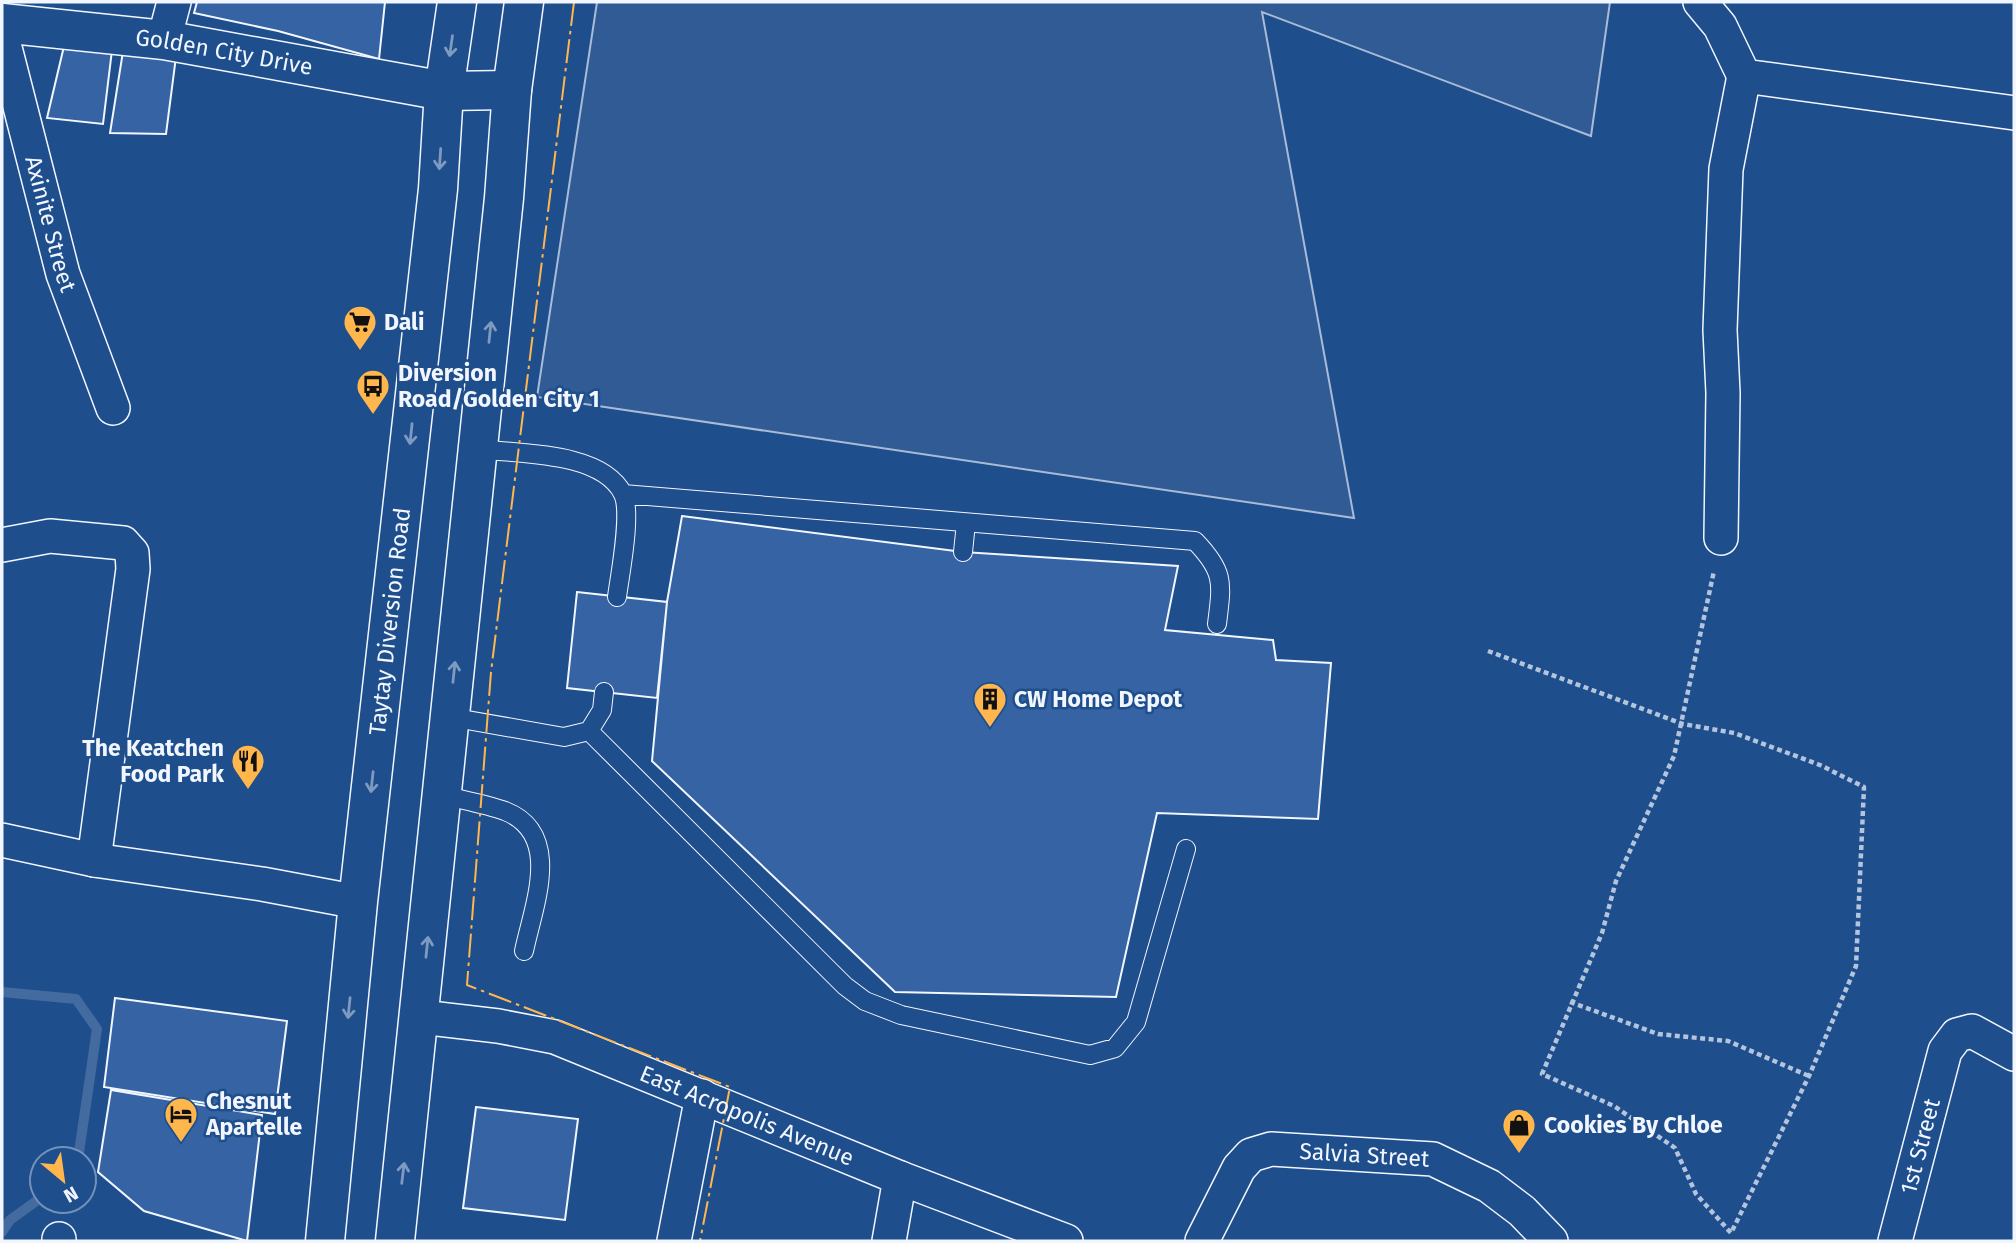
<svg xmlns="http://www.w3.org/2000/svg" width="2016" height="1243" viewBox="0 0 2016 1243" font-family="'Fira Sans',sans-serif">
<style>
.built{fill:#305b95;stroke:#a8bbd7;stroke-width:2}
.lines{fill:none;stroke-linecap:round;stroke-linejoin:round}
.stream{stroke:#446ba0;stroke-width:10}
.building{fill:#3563a3;stroke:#f2f6ff;stroke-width:2}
.service-casing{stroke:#f2f6ff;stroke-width:20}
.minor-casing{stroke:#f2f6ff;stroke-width:36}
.tertiary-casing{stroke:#f2f6ff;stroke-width:41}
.primary-casing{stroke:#f2f6ff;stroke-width:41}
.path{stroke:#b3c4dc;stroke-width:4.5;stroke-dasharray:5 3.5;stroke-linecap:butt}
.service{stroke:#1f4e8c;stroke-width:18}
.minor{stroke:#1f4e8c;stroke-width:33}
.tertiary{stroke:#1f4e8c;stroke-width:38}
.primary{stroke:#1f4e8c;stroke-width:38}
.power{stroke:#ffb74d;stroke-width:2;stroke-dasharray:24 5 3.5 5;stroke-linecap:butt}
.oneway{stroke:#7e9ac0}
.labels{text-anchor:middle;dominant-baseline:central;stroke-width:5;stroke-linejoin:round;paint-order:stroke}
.street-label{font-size:23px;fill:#f2f6ff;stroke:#1f4e8c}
.poi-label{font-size:23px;font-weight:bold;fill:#f2f6ff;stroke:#1f4e8c;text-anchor:start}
</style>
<rect width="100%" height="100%" fill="#1f4e8c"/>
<!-- built -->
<path class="built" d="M597 2H1610L1591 136 1262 12 1354 518 537 397Z"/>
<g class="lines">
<!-- stream -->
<path class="stream" d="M2 992 76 999 97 1029 78 1159
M2 1232 10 1220 42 1197"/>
</g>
<!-- building -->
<path class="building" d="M197 2H385L379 59 278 31 194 13Z
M65 42 112 50 103 124 47 118Z
M124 45 177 49 166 134 110 133Z
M682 516 963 552 1178 566 1165 630 1273 640 1276 660 1331 663 1318 819 1157 813 1116 997 895 992 652 761 667 602Z
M577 592 667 602 657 698 567 688Z
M115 998 287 1021 275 1114 104 1087Z
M111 1090 262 1115 247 1241 144 1211 98 1172Z
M476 1107 578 1119 565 1220 463 1208Z"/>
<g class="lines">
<defs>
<path id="service" d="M477 449C518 454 602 451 623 494 632 513 620 574 617 597
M623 494 1195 541C1225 572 1222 583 1217 624
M963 552 966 523
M450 717 564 737 589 731 602 710 604 692
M589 731 845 986 865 1001 901 1015 1090 1055 1115 1048 1136 1022 1186 849
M442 795C462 800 485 804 505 811 564 834 533 907 524 951"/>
<g id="minor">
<path d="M1700 2 1720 26 1744 76 2014 113"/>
<path id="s1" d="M2 36 63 274 113 408"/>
<path d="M164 40 174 2"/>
<path d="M1721 538 1723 393 1720 330 1726 169 1744 76"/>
<path d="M2 545 50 536 123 543 132 553 133 569 94 860"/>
<path d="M2 840 94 860 262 884 358 902"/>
<path id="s2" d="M421 1017 498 1026 555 1037 900 1178 1066 1241"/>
<path d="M59 1241V1239"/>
<path d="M674 1241 702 1096"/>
<path d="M889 1241 900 1178"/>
<path id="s3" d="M1202 1241 1239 1168 1251 1155 1271 1149 1433 1159 1489 1186 1522 1211 1551 1241"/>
<path id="s4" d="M1895 1241 1945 1051 1957 1035 1972 1031 2014 1054"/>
</g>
<g id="tertiary">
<path id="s5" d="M2 23 164 40 444 91 512 90"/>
</g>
<g id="primary">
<path id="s6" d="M325 1241 358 902 438 189 444 91 457 2"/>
<path d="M395 1241 504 198 512 90 524 2"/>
</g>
</defs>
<!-- service casing -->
<use href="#service" class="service-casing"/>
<!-- minor casing -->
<use href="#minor" class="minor-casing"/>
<!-- tertiary casing -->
<use href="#tertiary" class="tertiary-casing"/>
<!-- primary casing -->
<use href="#primary" class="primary-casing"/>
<!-- path -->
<path class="path" d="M1488 651 1683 724 1734 733 1820 765 1864 787 1856 966 1809 1076 1731 1233 1696 1194 1675 1148 1614 1106 1542 1074 1602 933 1616 881 1674 756 1714 571
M1570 1002 1658 1034 1728 1041 1809 1076"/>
<!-- service -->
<use href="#service" class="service"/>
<!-- minor -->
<use href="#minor" class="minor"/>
<!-- tertiary -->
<use href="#tertiary" class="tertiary"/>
<!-- primary -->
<use href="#primary" class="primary"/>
<!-- power -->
<path class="power" d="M574 2 491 672 467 985 730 1087 700 1241"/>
</g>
<!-- one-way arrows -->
<defs><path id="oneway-shaft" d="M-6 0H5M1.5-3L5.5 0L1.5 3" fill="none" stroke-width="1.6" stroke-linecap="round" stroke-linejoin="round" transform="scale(1.75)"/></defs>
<g class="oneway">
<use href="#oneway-shaft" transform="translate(451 46) rotate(98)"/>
<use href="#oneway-shaft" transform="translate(440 159) rotate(94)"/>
<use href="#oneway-shaft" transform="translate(490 332) rotate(-84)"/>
<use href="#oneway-shaft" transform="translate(411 434) rotate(96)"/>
<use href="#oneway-shaft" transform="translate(454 672) rotate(-84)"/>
<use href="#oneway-shaft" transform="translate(372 782) rotate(96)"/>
<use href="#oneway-shaft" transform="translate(427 947) rotate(-84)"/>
<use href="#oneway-shaft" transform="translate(349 1008) rotate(96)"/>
<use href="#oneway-shaft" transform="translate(403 1173) rotate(-83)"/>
</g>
<!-- icons -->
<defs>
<symbol id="supermarket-pin" viewBox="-11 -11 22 30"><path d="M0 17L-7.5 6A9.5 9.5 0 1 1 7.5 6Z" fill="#ffb74d" stroke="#1f4e8c"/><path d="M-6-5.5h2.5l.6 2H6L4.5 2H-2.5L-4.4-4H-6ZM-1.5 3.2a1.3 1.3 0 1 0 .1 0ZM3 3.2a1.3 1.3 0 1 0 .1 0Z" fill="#111"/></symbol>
<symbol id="bus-pin" viewBox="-11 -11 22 30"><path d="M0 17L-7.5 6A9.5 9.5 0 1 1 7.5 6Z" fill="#ffb74d" stroke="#1f4e8c"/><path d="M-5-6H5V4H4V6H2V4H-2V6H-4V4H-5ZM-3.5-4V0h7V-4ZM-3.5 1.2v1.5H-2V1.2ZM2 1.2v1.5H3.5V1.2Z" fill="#111"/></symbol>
<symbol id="building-pin" viewBox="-11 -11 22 30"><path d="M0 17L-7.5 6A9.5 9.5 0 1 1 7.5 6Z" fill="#ffb74d" stroke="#1f4e8c"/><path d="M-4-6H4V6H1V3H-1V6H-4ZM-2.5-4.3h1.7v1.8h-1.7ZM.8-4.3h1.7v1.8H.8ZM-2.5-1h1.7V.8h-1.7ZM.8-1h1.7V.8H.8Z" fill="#111"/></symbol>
<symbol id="restaurant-pin" viewBox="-11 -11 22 30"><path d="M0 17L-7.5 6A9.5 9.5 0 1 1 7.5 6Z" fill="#ffb74d" stroke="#1f4e8c"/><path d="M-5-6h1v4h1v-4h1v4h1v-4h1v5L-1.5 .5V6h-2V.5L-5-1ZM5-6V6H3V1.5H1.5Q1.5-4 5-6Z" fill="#111"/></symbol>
<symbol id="hotel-pin" viewBox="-11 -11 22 30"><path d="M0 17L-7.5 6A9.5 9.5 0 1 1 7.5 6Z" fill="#ffb74d" stroke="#1f4e8c"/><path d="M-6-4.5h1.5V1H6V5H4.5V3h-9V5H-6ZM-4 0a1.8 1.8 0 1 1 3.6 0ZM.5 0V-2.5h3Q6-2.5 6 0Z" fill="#111"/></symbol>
<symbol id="shop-pin" viewBox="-11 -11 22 30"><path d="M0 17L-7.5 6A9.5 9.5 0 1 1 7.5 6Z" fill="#ffb74d" stroke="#1f4e8c"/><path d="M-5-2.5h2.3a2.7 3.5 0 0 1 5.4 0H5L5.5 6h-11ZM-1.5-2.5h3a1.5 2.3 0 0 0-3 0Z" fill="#111"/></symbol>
</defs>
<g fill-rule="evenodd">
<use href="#supermarket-pin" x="341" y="303" width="38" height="52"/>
<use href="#bus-pin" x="354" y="367" width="38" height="52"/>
<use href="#building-pin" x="971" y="680" width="38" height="52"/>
<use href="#restaurant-pin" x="229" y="742" width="38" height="52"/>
<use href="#hotel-pin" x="162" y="1095" width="38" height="52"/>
<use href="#shop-pin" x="1500" y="1106" width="38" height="52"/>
</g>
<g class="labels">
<!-- street labels -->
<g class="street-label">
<text stroke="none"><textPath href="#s5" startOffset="224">Golden City Drive</textPath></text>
<text stroke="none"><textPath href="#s1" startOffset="194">Axinite Street</textPath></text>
<text stroke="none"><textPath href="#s6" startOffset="623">Taytay Diversion Road</textPath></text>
<text stroke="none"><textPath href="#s2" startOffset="343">East Acropolis Avenue</textPath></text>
<text stroke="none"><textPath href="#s4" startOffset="98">1st Street</textPath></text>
<text stroke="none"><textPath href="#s3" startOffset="214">Salvia Street</textPath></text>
</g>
<!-- poi labels -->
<g class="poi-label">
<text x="384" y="322">Dali</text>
<text x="398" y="373">Diversion<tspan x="398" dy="26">Road/Golden City 1</tspan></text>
<text x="1014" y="699">CW Home Depot</text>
<text x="224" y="748" text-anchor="end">The Keatchen<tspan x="224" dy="26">Food Park</tspan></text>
<text x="206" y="1101">Chesnut<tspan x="206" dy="26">Apartelle</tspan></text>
<text x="1544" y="1125">Cookies By Chloe</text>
</g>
</g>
<!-- border -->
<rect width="2016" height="1243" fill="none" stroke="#f2f6ff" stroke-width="7"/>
<!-- north arrow -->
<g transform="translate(63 1180) rotate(151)"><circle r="33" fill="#1f4e8c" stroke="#7391ba" stroke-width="2"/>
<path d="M0-5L12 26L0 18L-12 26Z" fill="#ffb74d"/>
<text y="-10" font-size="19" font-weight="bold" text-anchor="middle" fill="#f2f6ff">N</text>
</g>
</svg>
